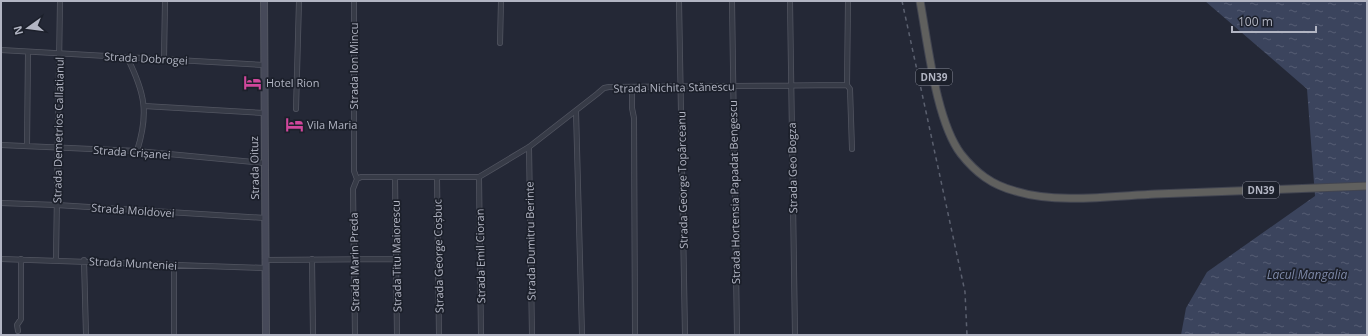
<svg xmlns="http://www.w3.org/2000/svg" width="1368" height="336" viewBox="0 0 1368 336" font-family="'Open Sans',sans-serif">
<style>
.water{fill:url(#water-ripples)}
.lines{fill:none;stroke-linecap:round;stroke-linejoin:round}
.minor-casing{stroke:#525561;stroke-width:6}
.secondary-casing{stroke:#525561;stroke-width:8}
.trunk-casing{stroke:#424551;stroke-width:9}
.minor{stroke:#373b47;stroke-width:4.5}
.secondary{stroke:#464959;stroke-width:6}
.trunk{stroke:#60605e;stroke-width:7}
.rail{stroke:#5b606f;stroke-width:1.5;stroke-dasharray:4 4;stroke-linecap:butt}
.labels{text-anchor:middle;dominant-baseline:central;stroke-width:3.5;stroke-linejoin:round;paint-order:stroke}
.shield{fill:#1c202b;stroke:#858895;stroke-width:1}
.shield-label{font-size:10px;font-weight:bold;fill:#b2b5c3}
.street-label{font-size:11px;fill:#b2b5c3;stroke:#1c202b}
.poi-label{font-size:11px;fill:#b2b5c3;stroke:#1c202b;text-anchor:start}
.water-label{font-size:12px;font-style:italic;fill:#7d88a7;stroke:#1c202b}
</style>
<defs>
<pattern id="water-ripples" width="26" height="14" patternUnits="userSpaceOnUse"><rect width="26" height="14" fill="#3b445d"/><path d="M2 4q2-2 4 0t4 0M15 11q2-2 4 0t4 0" fill="none" stroke="#555d73"/></pattern>
</defs>
<rect width="100%" height="100%" fill="#242836"/>
<!-- water -->
<path class="water" d="M1205 1H1367V335H1181L1186 308 1207 272 1315 196 1307 89Z"/>
<g class="lines">
<defs>
<path id="minor" d="M354 1V171L357 179
M679 1 685 335
M732 1 737 335
M790 1 795 335
M500 43 501 1
M1 50 264 65
M127 57C145 93 149 113 137 151
M164 59 165 1
M847 85 850 89 852 149
M632 87V108L634 118 635 335
M144 106 264 113
M296 109 299 1
M576 111 582 335
M1 145 137 151 264 163
M27 146 28 52
M529 147 532 335
M395 177 397 335
M437 177 439 335
M479 177 481 335
M1 203 57 205 265 218
M1 259 265 268
M56 259 60 1
M312 259 313 335
M84 260 86 335
M265 260 395 259
M174 265V335
M18 331 17 325 21 319V259
M355 335 353 189 357 179 361 177H479L529 147 597 94 604 88 609 87 847 85 848 1"/>
<path id="secondary" d="M264 1 266 335"/>
<path id="trunk" d="M920 1C928 44 936 121 961 154 976 173 992 185 1015 191 1056 204 1113 196 1156 194 1226 191 1297 189 1367 186"/>
</defs>
<!-- minor casing -->
<use href="#minor" class="minor-casing"/>
<!-- secondary casing -->
<use href="#secondary" class="secondary-casing"/>
<!-- trunk casing -->
<use href="#trunk" class="trunk-casing"/>
<!-- minor -->
<use href="#minor" class="minor"/>
<!-- secondary -->
<use href="#secondary" class="secondary"/>
<!-- trunk -->
<use href="#trunk" class="trunk"/>
<!-- rail -->
<path class="rail" d="M902 1 965 292 967 335"/>
</g>
<!-- icons -->
<defs>
<symbol id="hotel-bare" viewBox="-9 -9 18 18"><path d="M-6-4.5h1.5V1H6V5H4.5V3h-9V5H-6ZM-4 0a1.8 1.8 0 1 1 3.6 0ZM.5 0V-2.5h3Q6-2.5 6 0Z" fill="#d1479c" stroke="#1c202b" stroke-width="2.5" paint-order="stroke"/></symbol>
</defs>
<g fill-rule="evenodd">
<use href="#hotel-bare" x="240" y="70" width="25" height="25"/>
<use href="#hotel-bare" x="282" y="112" width="25" height="25"/>
</g>
<g class="labels">
<!-- shield labels -->
<g class="shield">
<rect x="916" y="69" width="36" height="16" rx="3"/>
<rect x="1243" y="182" width="36" height="16" rx="3"/>
</g>
<g class="shield-label">
<text x="934" y="77">DN39</text>
<text x="1261" y="190">DN39</text>
</g>
<!-- street labels -->
<g class="street-label">
<text transform="translate(146 58) rotate(3)">Strada Dobrogei</text>
<text transform="translate(353 66) rotate(-90)">Strada Ion Mincu</text>
<text transform="translate(674 87) rotate(-1)">Strada Nichita Stănescu</text>
<text transform="translate(58 130) rotate(-89)">Strada Demetrios Callatianul</text>
<text transform="translate(132 152) rotate(4)">Strada Crișanei</text>
<text transform="translate(254 168) rotate(-91)">Strada Oituz</text>
<text transform="translate(792 168) rotate(-91)">Strada Geo Bogza</text>
<text transform="translate(682 180) rotate(-91)">Strada George Topârceanu</text>
<text transform="translate(734 192) rotate(-91)">Strada Hortensia Papadat Bengescu</text>
<text transform="translate(133 210) rotate(4)">Strada Moldovei</text>
<text transform="translate(530 241) rotate(-91)">Strada Dumitru Berinte</text>
<text transform="translate(396 256) rotate(-91)">Strada Titu Maiorescu</text>
<text transform="translate(438 256) rotate(-91)">Strada George Coșbuc</text>
<text transform="translate(480 256) rotate(-91)">Strada Emil Cioran</text>
<text transform="translate(354 262) rotate(-91)">Strada Marin Preda</text>
<text transform="translate(133 263) rotate(3)">Strada Munteniei</text>
</g>
<!-- poi labels -->
<g class="poi-label">
<text x="266" y="82">Hotel Rion</text>
<text x="307" y="124">Vila Maria</text>
</g>
<!-- water labels -->
<g class="water-label">
<text x="1307" y="274">Lacul Mangalia</text>
</g>
</g>
<!-- border -->
<rect width="1368" height="336" fill="none" stroke="#b2b5c3" stroke-width="4"/>
<!-- north arrow -->
<g transform="translate(28 28) rotate(256)" stroke="#1c202b" stroke-width="3" paint-order="stroke">
<path d="M0-3L7 15L0 10L-7 15Z" fill="#b2b5c3"/>
<text y="-6" font-size="11" font-weight="bold" text-anchor="middle" fill="#b2b5c3">N</text>
</g>
<!-- scale -->
<path d="M1232 26v6h84v-6" fill="none" stroke="#b2b5c3" stroke-width="2"/>
<text x="1238" y="26" font-size="12" fill="#b2b5c3" stroke="#1c202b" stroke-width="3" paint-order="stroke">100 m</text>
</svg>
